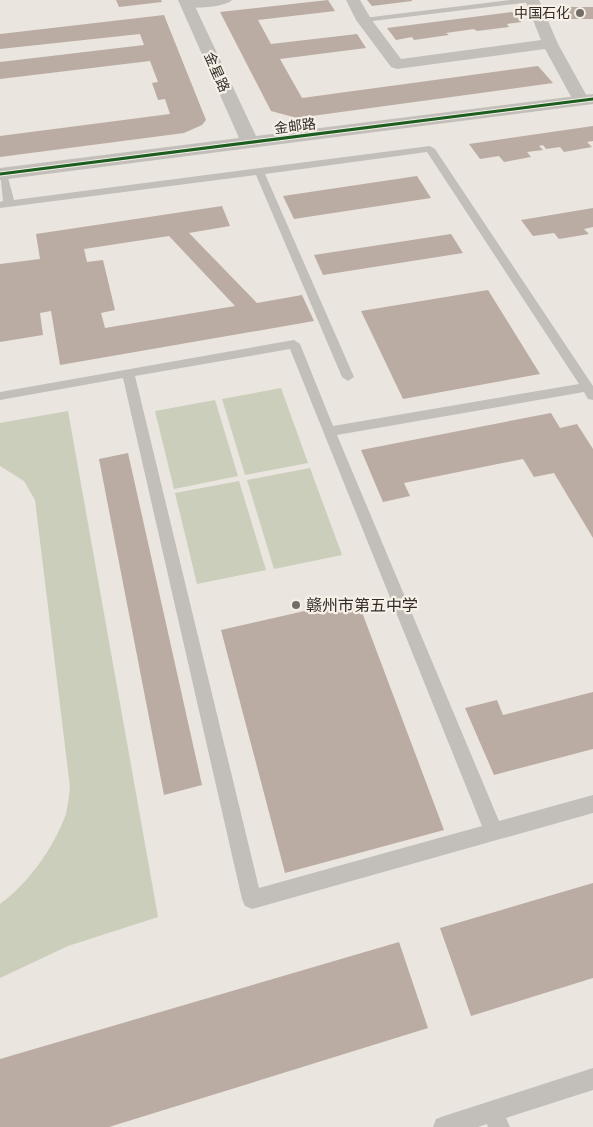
<svg xmlns="http://www.w3.org/2000/svg" width="593" height="1127" viewBox="0 0 593 1127" font-family="'DejaVu Sans','Noto Sans SC',sans-serif">
<style>
.green{fill:#cacebb}
.building{fill:#bbaca3;fill-rule:evenodd}
.lines{fill:none;stroke-linecap:round;stroke-linejoin:round}
.service{fill:#c2beb9;fill-rule:evenodd}
.minor{fill:#c2beb9;fill-rule:evenodd}
.tertiary{fill:#c2beb9;fill-rule:evenodd}
.cycleway-casing{stroke:#f6f0e7;stroke-width:5}
.cycleway{stroke:#1b5e20;stroke-width:3}
.poi-dot{fill:#736d68;stroke:#f6f0e7;stroke-width:2}
.labels{text-anchor:middle;dominant-baseline:central;stroke-width:4.5;stroke-linejoin:round;paint-order:stroke}
.far-poi-label{font-size:14px;fill:#332c28;stroke:#f6f0e7;text-anchor:end}
.far-street-label{font-size:14px;fill:#332c28;stroke:#f6f0e7}
.poi-label{font-size:16px;fill:#332c28;stroke:#f6f0e7;text-anchor:start}
</style>
<rect width="100%" height="100%" fill="#eae5df"/>
<!-- green -->
<path class="green" d="M281 388 308 463 245 475 222 399Z
M215 400 238 476 174 489 155 411Z
M68 411 158 917 68 946 0 978V904C29 883 54 847 66 814 68 805 69 795 70 787L35 500 24 481 0 466V423Z
M310 468 342 555 274 569 247 480Z
M239 481 266 570 197 584 175 493Z"/>
<!-- building -->
<path class="building" d="M116 0H161L162 2 119 7Z
M328 0 335 11 258 20 271 44 357 34 366 48 280 59 302 98 538 66 553 83 297 118 271 111 220 12Z
M367 0H412V1L372 6Z
M565 7H593V19H571Z
M512 12 522 22 507 24 509 27 477 31 474 29 446 33 449 35 414 40 412 37 396 40 387 28Z
M164 15 206 120 202 125 184 133 0 157V136L170 114 165 99 158 100 152 83 158 82 150 61 0 79V62L144 45 140 34 0 49V34Z
M593 126V141L587 142 592 147 564 152 560 147 546 149 543 145 539 146 543 150 527 152 531 157 504 162 499 156 480 159 469 144Z
M417 176 431 198 294 219 283 196Z
M222 206 230 226 189 233 257 303 302 295 314 321 60 365 51 311 40 313 43 335 0 342V264L40 259 36 234ZM169 236 235 306 105 328 101 313 115 310 103 260 87 262 84 249Z
M593 208V227L584 229 589 234 559 239 554 233 533 236 521 220Z
M451 234 463 253 323 275 314 255Z
M488 290 540 374 403 399 361 311Z
M551 413 560 428 577 424 593 449V538L554 473 534 477 523 459 404 483 410 496 383 502 361 450Z
M128 453 202 785 164 795 99 459Z
M357 599 444 830 285 873 221 630Z
M593 692V749L494 775 465 708 497 700 503 715Z
M593 883V978L471 1016 440 928Z
M399 942 428 1028 109 1127H0V1059Z"/>
<g class="lines">
<!-- service -->
<path class="service" d="M511 0H535L531 2 364 22 360 20 364 18Z
M430 146 435 149 593 386V400L588 399 584 392 337 435 499 821 593 795V813L252 909 245 906 242 899 123 378 0 400V392L294 340 300 344 333 426 579 384 427 152 265 174 354 377 348 381 342 377 256 175 0 208V202L3 201 0 171 7 174 14 200ZM290 349 482 826 259 888 135 376Z
M593 1068V1090L506 1118 510 1127H488L487 1124 478 1127H433L436 1119 444 1116Z"/>
<!-- minor -->
<path class="minor" d="M232 0C227 7 185 11 180 4L185 0Z
M346 0H360L371 19 401 59 541 40 525 0H539L558 44 589 100 587 104H575L545 49 397 69 391 67 356 20Z"/>
<!-- tertiary -->
<path class="tertiary" d="M178 0H192L256 136 593 94V104L0 180V168L239 138Z"/>
<defs>
<path id="cycleway" d="M0 174 593 99"/>
</defs>
<!-- cycleway casing -->
<use href="#cycleway" class="cycleway-casing"/>
<!-- cycleway -->
<use href="#cycleway" class="cycleway"/>
</g>
<!-- markers -->
<g class="poi-dot">
<circle cx="580" cy="13" r="5"/>
<circle cx="296" cy="605" r="5"/>
</g>
<g class="labels">
<!-- far-poi labels -->
<g class="far-poi-label">
<text x="570" y="13">中国石化</text>
</g>
<!-- far-street labels -->
<g class="far-street-label">
<text transform="translate(217 72) rotate(66)">金星路</text>
<text transform="translate(295 126) rotate(-7)">金邮路</text>
</g>
<!-- poi labels -->
<g class="poi-label">
<text x="306" y="605">赣州市第五中学</text>
</g>
</g>
</svg>
